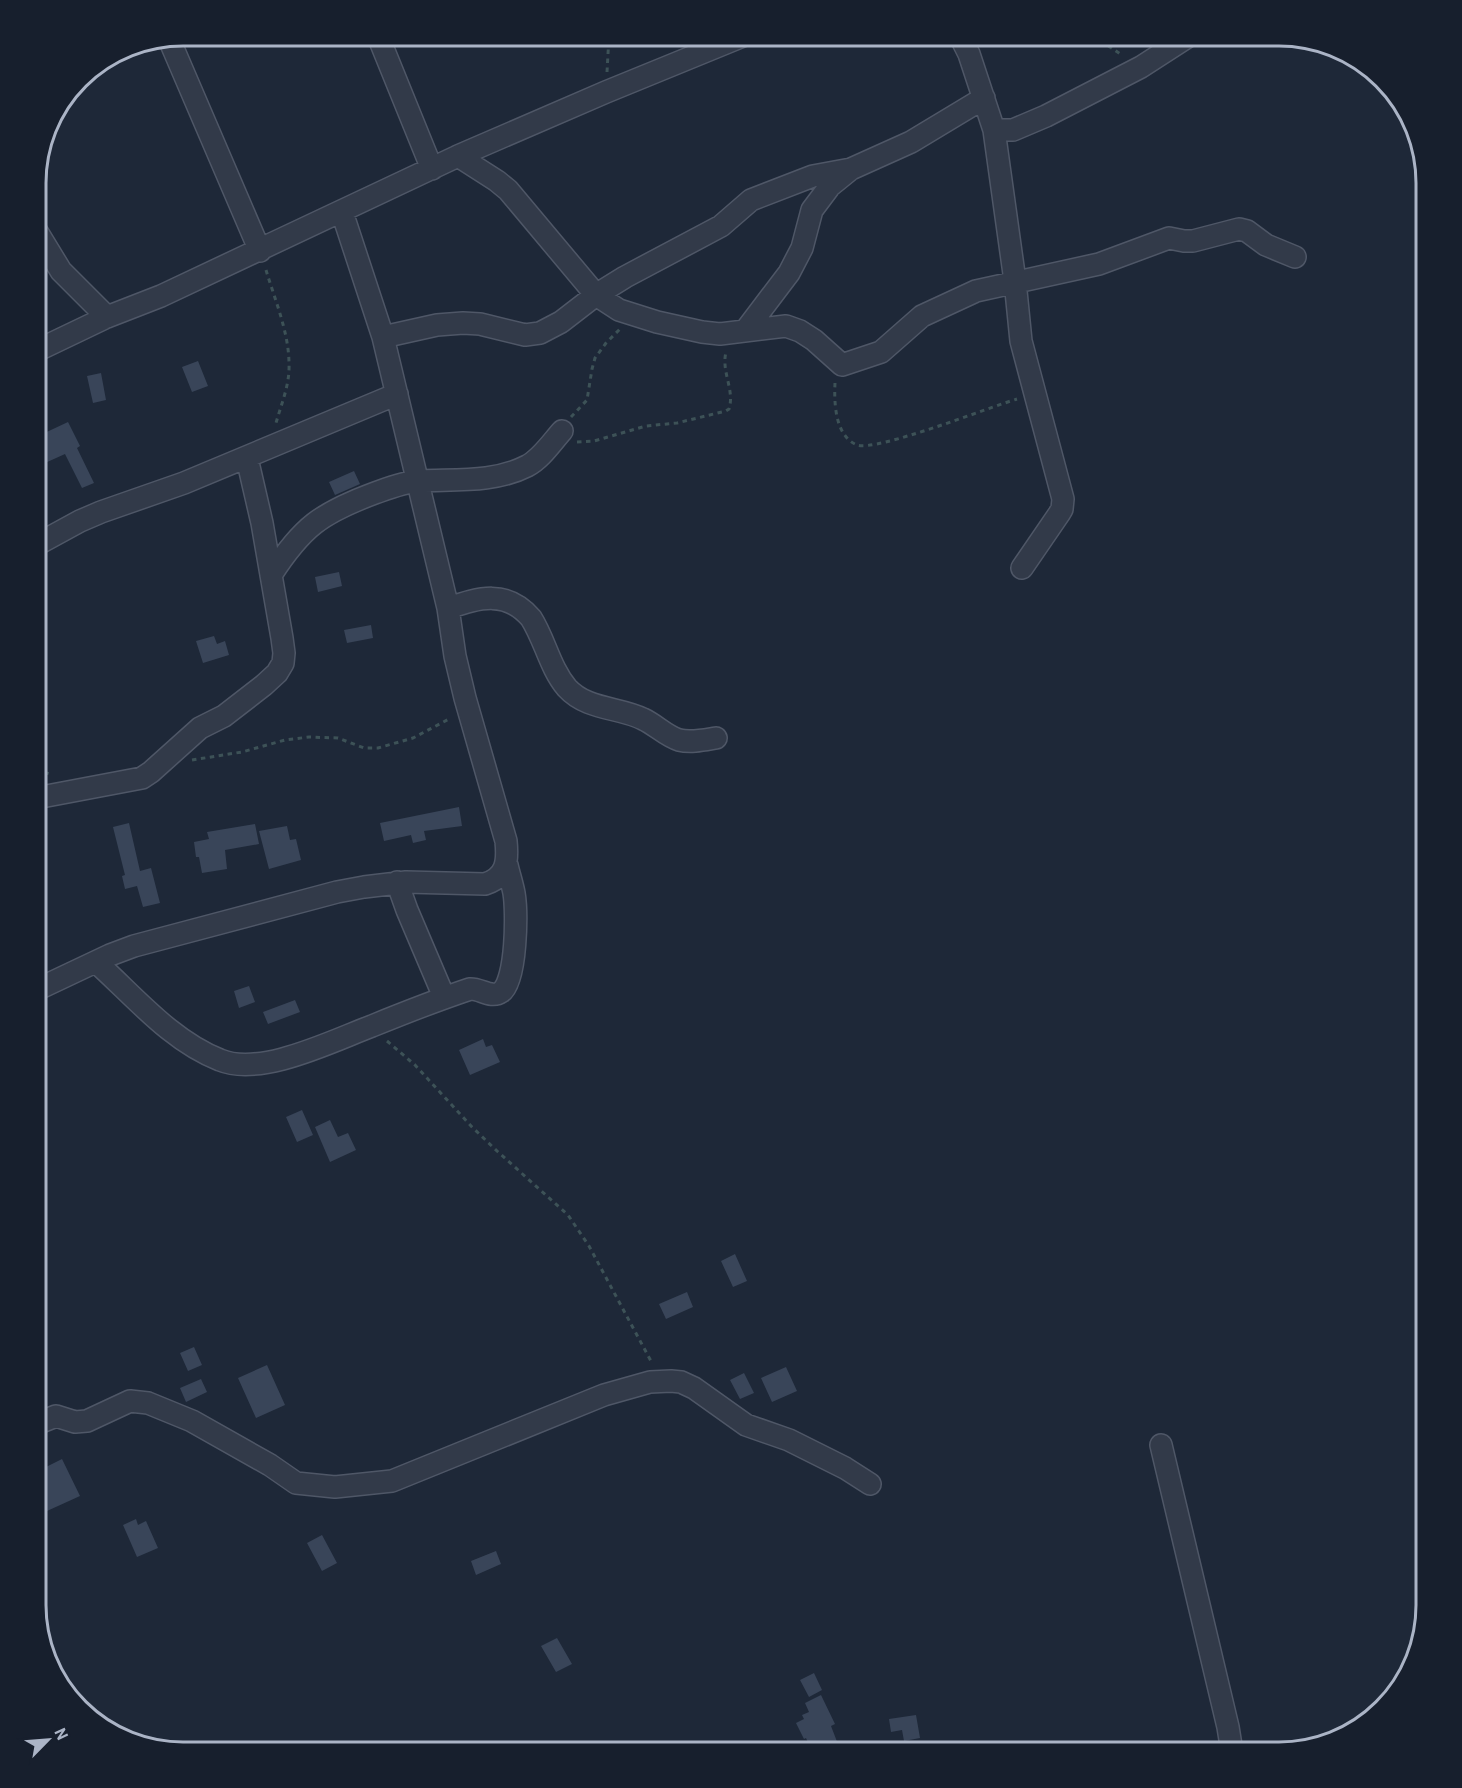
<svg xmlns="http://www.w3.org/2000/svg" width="1462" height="1788" viewBox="0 0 1462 1788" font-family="Barlow,sans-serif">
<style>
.building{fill:#394559}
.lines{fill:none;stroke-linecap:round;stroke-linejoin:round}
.minor-casing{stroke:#4f5767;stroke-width:24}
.path{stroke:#3d5257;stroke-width:3;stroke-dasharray:4.5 4.5;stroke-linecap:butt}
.minor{stroke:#323a49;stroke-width:21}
.rim{fill:none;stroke:#abb4c6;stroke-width:3}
</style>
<rect width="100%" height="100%" fill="#1e2838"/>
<!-- building -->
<path class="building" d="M198 361 208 386 192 392 182 367Z
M101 373 106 400 93 403 87 376Z
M68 422 80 446 77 448 94 483 82 488 65 454 45 463 36 445V437Z
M354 471 360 484 335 495 329 482Z
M339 572 342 586 318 592 315 577Z
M371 625 373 638 347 643 344 630Z
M214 636 217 644 225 641 229 655 203 663 196 641Z
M459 807 462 826 424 831 426 840 413 843 411 835 384 841 380 823Z
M129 823 140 871 151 868 160 903 143 907 137 886 125 889 122 876 125 875 113 827Z
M255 824 259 844 225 850 227 869 202 873 199 857H196L194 842 209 839 207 832Z
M287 826 290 840 296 839 301 860 269 869 259 831Z
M249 986 255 1002 239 1008 234 991Z
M295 1000 300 1012 268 1024 263 1012Z
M483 1039 486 1047 492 1045 500 1062 470 1075 459 1050Z
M302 1110 313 1135 297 1142 286 1117Z
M330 1120 338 1137 348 1133 356 1150 330 1162 315 1127Z
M735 1254 747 1281 733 1287 721 1261Z
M687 1292 693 1307 666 1319 659 1304Z
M194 1347 202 1365 188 1371 180 1353Z
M267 1365 285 1405 256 1418 238 1378Z
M786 1367 797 1391 772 1402 761 1378Z
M744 1373 754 1393 740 1399 730 1380Z
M201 1379 207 1392 186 1402 180 1388Z
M62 1459 80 1496 47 1511 36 1488V1472Z
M136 1519 138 1525 146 1521 158 1548 137 1557 123 1525Z
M322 1535 337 1563 322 1571 307 1543Z
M496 1551 501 1564 476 1575 471 1561Z
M557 1638 572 1664 556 1672 541 1646Z
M814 1673 822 1690 809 1697 800 1680Z
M821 1695 835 1724 831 1726 841 1752H812L806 1738 804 1739 796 1723 804 1719 802 1715 809 1712 805 1703Z
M916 1715 920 1738 904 1741 902 1730 891 1732 889 1719Z"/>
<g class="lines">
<defs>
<path id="minor" d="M378 36 432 169
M960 36 969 54 994 130 1015 281 1021 341 1063 499 1062 509 1059 514 1022 568
M169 39 260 251
M994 130H1013L1046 116 1141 67 1189 36
M458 156 497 181 508 190 596 295 619 310 657 322 702 332 720 334 786 326 800 331 814 340 842 365 881 352 922 316 976 291 1099 264 1169 238 1184 241H1193L1239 229 1247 231 1266 245 1295 257
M36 230 61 271 107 317
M745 331 789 273 802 248 812 210 830 186 851 169 911 142 984 98
M383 337 437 325 463 323 480 324 525 335 540 333 561 322 596 295 625 277 721 226 751 200 813 176 851 169
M36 351 107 317 161 296 458 156 606 92 743 36
M36 545 80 521 101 512 184 483 397 394
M271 575C302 527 321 513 375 493 389 488 404 482 419 481 455 479 494 483 527 466 541 459 552 442 562 431
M448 608C479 598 506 589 531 618 545 640 550 668 567 688 587 710 619 707 643 719 656 725 666 736 679 740 691 743 704 740 716 738
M36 798 142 778 151 772 200 728 224 716 264 685 277 673 283 663 284 653 282 638 262 523 247 458
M397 882 407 910 444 997
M96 962C134 996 171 1041 220 1060 261 1077 332 1041 372 1026 404 1013 437 1000 470 989 480 988 491 999 501 992 517 981 517 911 514 893 512 883 509 874 507 865
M36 990 110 955 134 946 337 892 364 887 406 882 485 884C507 877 508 861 506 841L465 698 455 656 448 608 383 337 342 212
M36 1424 56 1416 75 1422 87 1421 130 1401 148 1403 192 1421 270 1465 296 1483 335 1487 392 1481 604 1395 650 1382 671 1381 681 1382 694 1388 746 1425 789 1440 845 1468 870 1484
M1161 1445 1228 1727 1232 1752"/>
</defs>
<!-- minor casing -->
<use href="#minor" class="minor-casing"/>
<!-- path -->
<path class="path" d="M1093 36 1122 55
M607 72 609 36
M266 270C275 300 289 333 289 364 290 384 281 405 276 423
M835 383C834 403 835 436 857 445 876 452 990 407 1017 399
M571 417 587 400 592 369 595 358 606 343 620 329
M577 442 594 441 646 426 677 423 726 411 729 409C735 390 721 372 726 352
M192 760 242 752 285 740 309 737 338 738 364 748H378L413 738 451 718
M36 769 52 775
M387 1041 415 1065 472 1127 497 1151 568 1215 589 1246 652 1363"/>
<!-- minor -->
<use href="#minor" class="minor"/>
</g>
<!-- crop -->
<path d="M0 0H1462V1788H0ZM183 46H1279A137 137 0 0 1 1416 183V1605A137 137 0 0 1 1279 1742H183A137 137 0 0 1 46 1605V183A137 137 0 0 1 183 46Z" fill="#171f2d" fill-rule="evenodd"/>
<path class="rim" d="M183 46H1279A137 137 0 0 1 1416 183V1605A137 137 0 0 1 1279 1742H183A137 137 0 0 1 46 1605V183A137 137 0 0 1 183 46Z"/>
<!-- north arrow -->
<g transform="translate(48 1740) rotate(65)" stroke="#171f2d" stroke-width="4.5" paint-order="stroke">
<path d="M0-4.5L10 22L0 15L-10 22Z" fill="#abb4c6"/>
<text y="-9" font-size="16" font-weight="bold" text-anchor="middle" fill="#abb4c6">N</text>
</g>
</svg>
